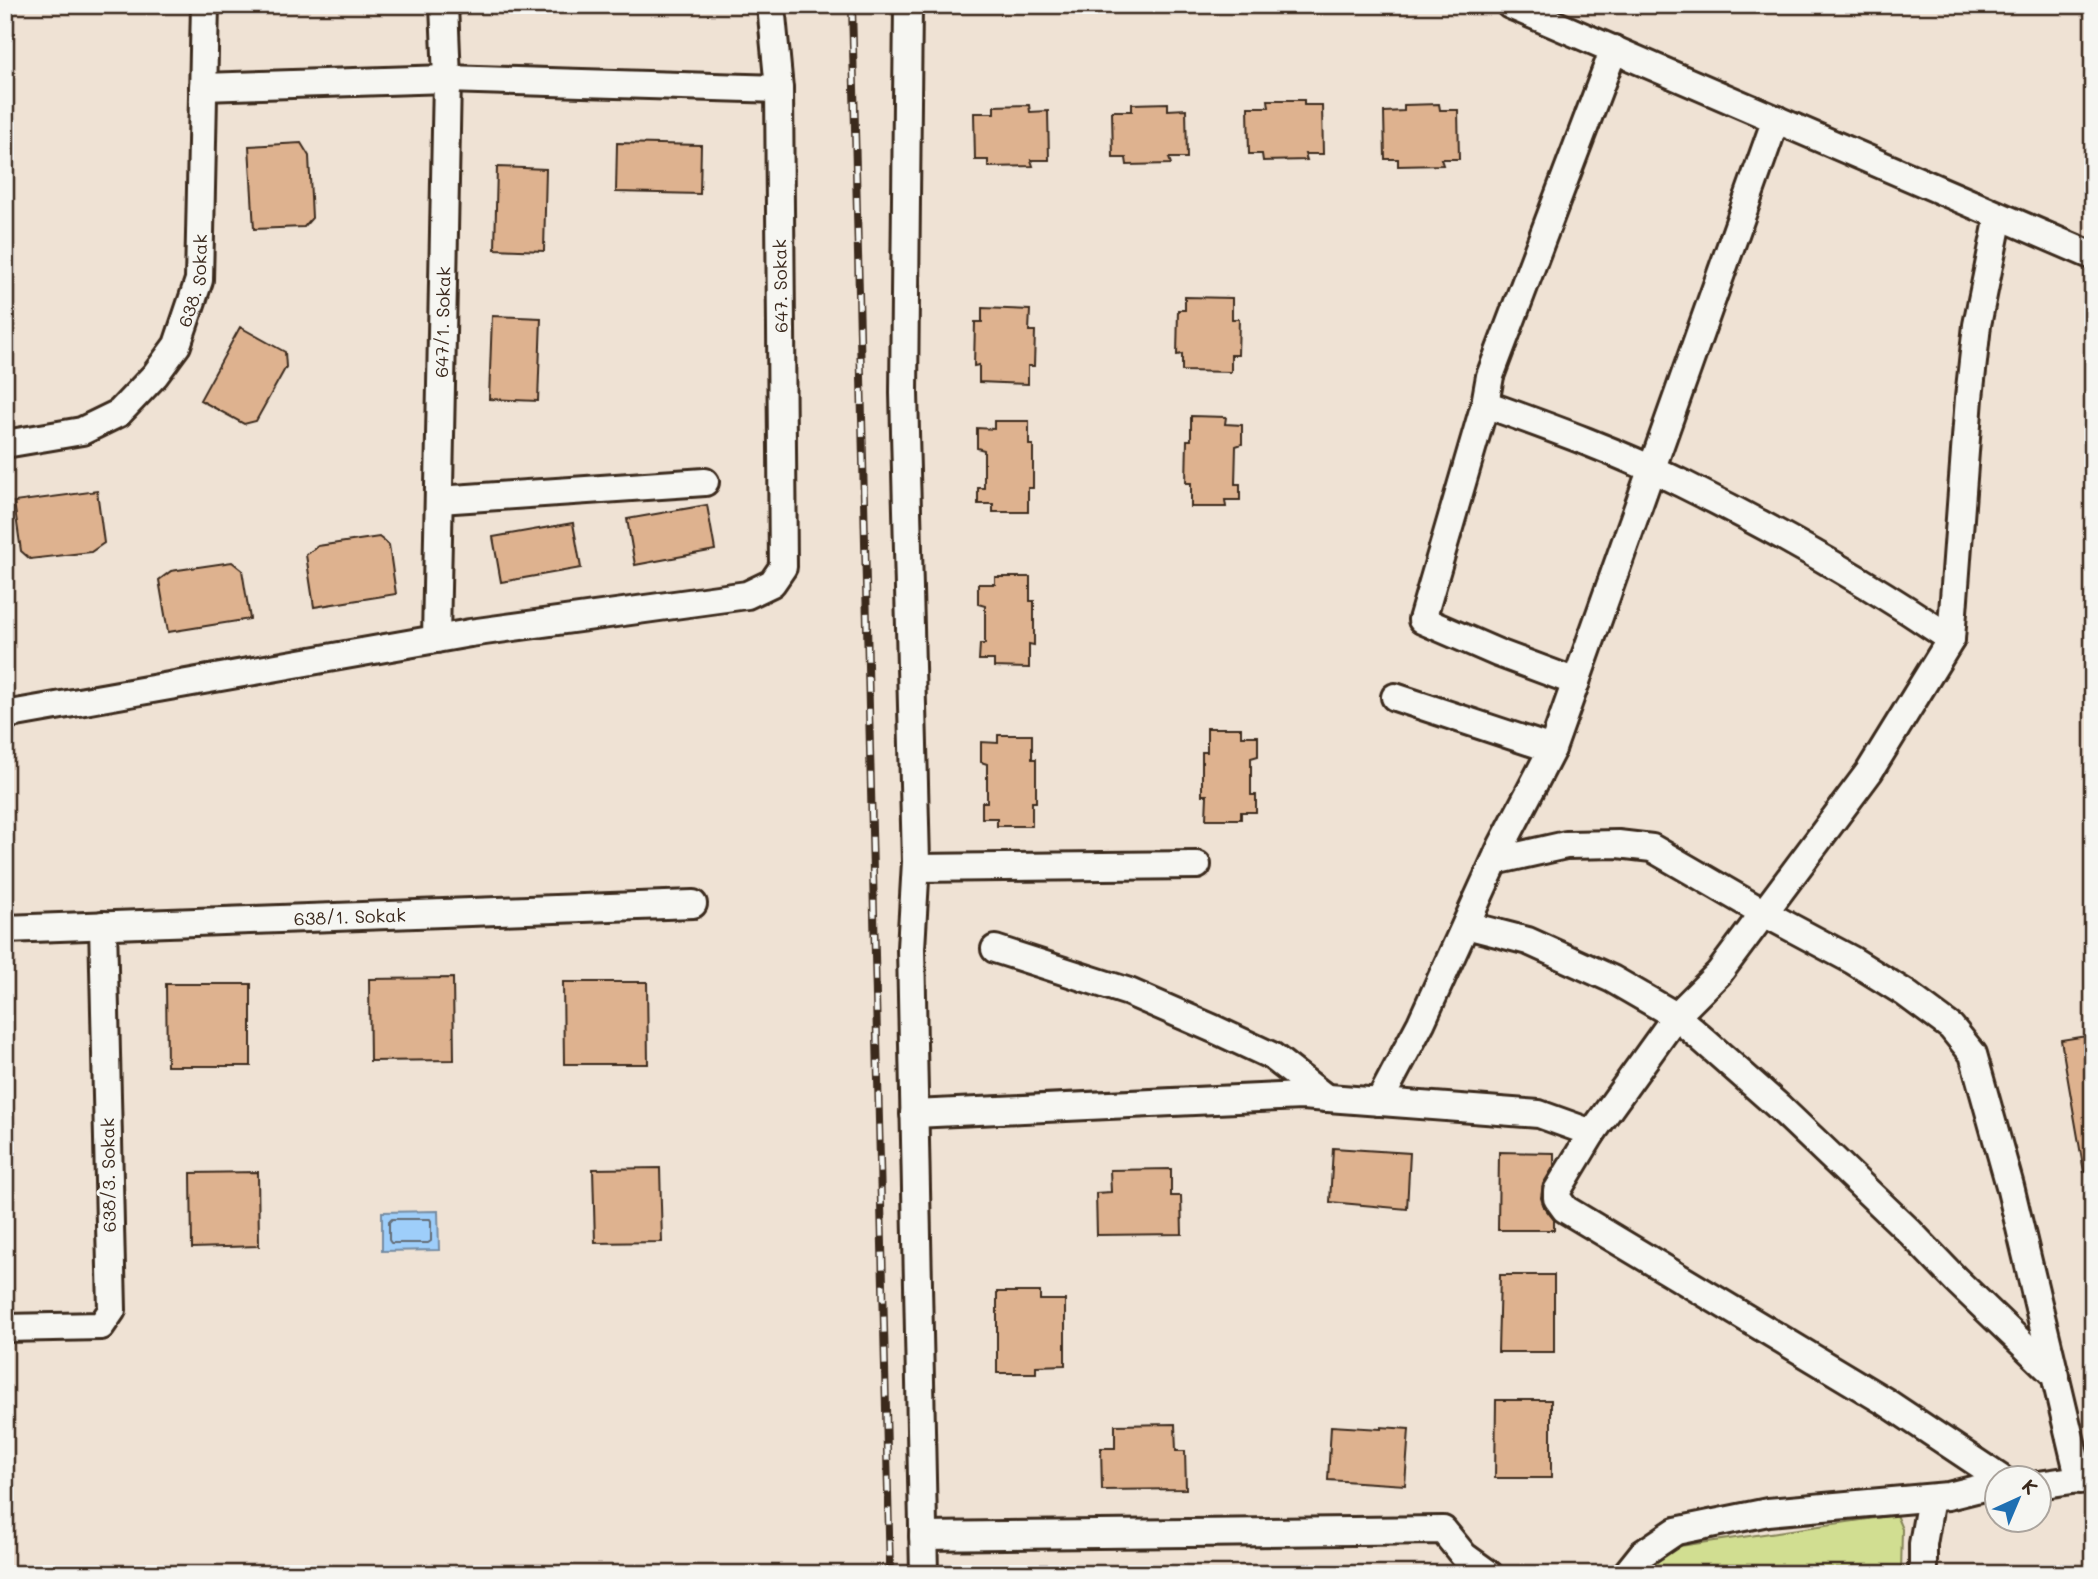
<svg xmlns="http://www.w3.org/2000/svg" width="2098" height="1579" viewBox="0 0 2098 1579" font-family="Mali,sans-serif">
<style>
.green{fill:#d1de91;stroke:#868458;stroke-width:2}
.water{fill:#9ecefa;stroke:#768ca2;stroke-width:2}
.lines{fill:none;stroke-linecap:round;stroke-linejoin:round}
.shore{stroke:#636c76;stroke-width:2}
.building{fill:#deb28f;stroke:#3b2a1e;stroke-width:2}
.minor-casing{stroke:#3b2a1e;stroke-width:32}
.minor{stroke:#f6f6f2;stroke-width:26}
.rail-casing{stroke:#3b2a1e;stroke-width:8}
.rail{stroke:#f6f6f2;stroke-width:5;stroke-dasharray:16;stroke-linecap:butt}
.labels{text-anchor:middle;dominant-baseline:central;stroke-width:6;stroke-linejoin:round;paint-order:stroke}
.street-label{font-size:18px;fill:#3b2a1e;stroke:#f6f6f2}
</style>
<rect width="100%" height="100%" fill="#efe2d4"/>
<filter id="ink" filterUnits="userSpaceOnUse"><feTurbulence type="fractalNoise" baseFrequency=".0143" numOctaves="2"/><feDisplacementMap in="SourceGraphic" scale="14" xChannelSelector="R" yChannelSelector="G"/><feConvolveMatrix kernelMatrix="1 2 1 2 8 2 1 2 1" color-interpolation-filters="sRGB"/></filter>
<g filter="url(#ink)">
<!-- green -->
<path class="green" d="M1896 1515 1902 1529 1901 1574H1642L1659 1549Z"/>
<!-- water -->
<path class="water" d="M438 1211 439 1250 382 1251V1212Z"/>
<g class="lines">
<!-- shore -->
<path class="shore" d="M392 1219H430L431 1221V1241L428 1243H391L389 1240V1222Z"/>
</g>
<!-- building -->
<path class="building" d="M1268 100H1304V105H1322L1323 154H1305L1307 160 1263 161 1262 154H1249L1248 107H1269Z
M1168 103V110L1186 109 1187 158H1169L1171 164 1127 165 1126 158H1113L1112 111H1132V104Z
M1439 104 1440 110H1458L1459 159H1441L1443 165 1398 166V159H1385L1384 112 1404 111V105Z
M1029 105 1030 112 1048 111 1049 160H1031L1033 166 988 167V160H975L974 113H994V106Z
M301 143 309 156 312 218 304 227 254 229 249 146Z
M617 143 701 145 700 194 616 192Z
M497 167 546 169 544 251 495 249Z
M1185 297 1232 298V319H1239L1238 355H1231V372L1182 371V354L1177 355 1178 310H1185Z
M982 308 1030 310 1029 331H1035L1034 366H1028V384L979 382V365L974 366 975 322H982Z
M492 316 541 318 538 401 489 399Z
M240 327 285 352 286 367 256 421 244 424 200 400Z
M1191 416 1226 417 1225 424 1242 425V444L1236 446 1235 484H1240V500H1225L1226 507H1191V483H1186L1187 440H1191Z
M994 421H1029V445H1033V488H1028V512H993V504H978V488H984V450L977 448V428L994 429Z
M97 491 104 543 91 552 30 559 21 551 14 502Z
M707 505 715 550 635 565 627 519Z
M573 523 581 568 501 582 493 537Z
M379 537 389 545 396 594 314 607 306 555 318 546Z
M232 562 242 570 250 619 168 632 159 580 171 571Z
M995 577H1030V601H1034V645L1029 644V668L994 667V660H979L980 644H985V606L978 604V584H995Z
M1207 728H1241V736H1258V756L1251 758V795H1256V812H1241V819H1206L1207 795H1202V752H1207Z
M998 735H1032V759H1036V802H1032V826H997V818H982V802H987V764L981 762V742L998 743Z
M453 978 454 1060 370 1061 369 979Z
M563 982H647L648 1064H564Z
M166 984H251V1066H167Z
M2093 1035V1171L2084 1172 2061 1040Z
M1333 1148 1410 1153 1407 1209 1330 1202Z
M1499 1152 1554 1153V1166L1543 1184 1541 1198 1544 1207 1554 1220V1230H1498Z
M660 1168 662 1242 595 1243 593 1169Z
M1171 1169V1196H1181L1182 1234 1097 1235 1096 1193 1111 1192 1110 1170Z
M258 1172 259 1246 192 1248 191 1173Z
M1500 1275H1554V1352H1498Z
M997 1292H1040V1300H1065V1365L1036 1366V1373H997Z
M1496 1400H1551V1478H1495Z
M1175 1424 1176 1451H1185L1186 1489 1102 1490 1101 1448H1115V1425Z
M1331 1426 1381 1429V1427L1409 1429 1405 1485 1328 1480Z"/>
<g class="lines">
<defs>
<g id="minor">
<path d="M908 5 904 393 916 862 911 948 924 1574"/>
<path d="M1510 5 2093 256"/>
<path d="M203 87 447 79 779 89"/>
<path d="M1999 216 1977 325 1969 398 1951 639 1869 772 1719 973 1676 1016 1592 1133 1557 1191V1198L1565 1209 1886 1402 2000 1478"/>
<path d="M1485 404C1552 428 1619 452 1683 484 1776 530 1866 581 1951 639"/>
<path id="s1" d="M5 444 82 431 119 413 155 375 177 345 199 280 205 5"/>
<path d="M439 500 705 482"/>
<path id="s2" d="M436 639 447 79 444 5"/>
<path d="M1576 682 1498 653 1422 620 1485 404 1490 376 1614 49"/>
<path d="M1395 697 1552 749"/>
<path d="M5 715 470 633 747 595 772 583 783 567 779 89 771 5"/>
<path d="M1495 861 1566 845 1618 844 1652 848 1764 913 1852 960 1905 993 1951 1027 1973 1054 2010 1186 2080 1480"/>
<path d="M916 868 1197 865"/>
<path d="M1466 925 1528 941 1612 979 1676 1016 1778 1106 1910 1232 1956 1280 2056 1376"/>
<path id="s3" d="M5 929 693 904"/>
<path d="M995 949 1129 992 1214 1029 1272 1056 1326 1098"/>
<path d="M1379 1102 1421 1023 1502 845 1552 749 1776 119"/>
<path d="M914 1114 1302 1096 1539 1114 1592 1133"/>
<path d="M5 1328 101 1326 112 1310 103 925"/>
<path d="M2038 1485 2093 1477"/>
<path d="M923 1536 1443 1530 1464 1556 1489 1574"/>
<path d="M1626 1574 1642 1554 1676 1531 1768 1512 1948 1496 1996 1484"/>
<path d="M1923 1574V1544L1931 1498"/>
</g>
</defs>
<!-- minor casing -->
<use href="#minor" class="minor-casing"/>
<!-- minor -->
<use href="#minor" class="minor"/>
<defs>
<path id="rail" d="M852 5 890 1574"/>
</defs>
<!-- rail casing -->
<use href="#rail" class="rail-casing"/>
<!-- rail -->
<use href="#rail" class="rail"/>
</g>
</g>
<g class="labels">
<!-- street labels -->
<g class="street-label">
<text stroke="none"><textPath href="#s1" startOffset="276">638. Sokak</textPath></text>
<text transform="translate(780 286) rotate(-91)">647. Sokak</text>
<text stroke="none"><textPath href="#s2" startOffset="317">647/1. Sokak</textPath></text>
<text stroke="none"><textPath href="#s3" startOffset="345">638/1. Sokak</textPath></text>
<text transform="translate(108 1175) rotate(-91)">638/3. Sokak</text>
</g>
</g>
<!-- margin -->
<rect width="2098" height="1579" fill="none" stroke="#f6f6f2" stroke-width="28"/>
<rect x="14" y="14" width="2070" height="1551" fill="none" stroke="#3b2a1e" stroke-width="2.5" filter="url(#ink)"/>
<!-- north arrow -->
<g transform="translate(2018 1499) rotate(44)"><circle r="33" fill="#f6f6f2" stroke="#aba49d" stroke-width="2"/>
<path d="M0-5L12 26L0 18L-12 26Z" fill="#1f6fb2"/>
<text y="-10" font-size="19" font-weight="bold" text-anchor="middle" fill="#3b2a1e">K</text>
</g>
</svg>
